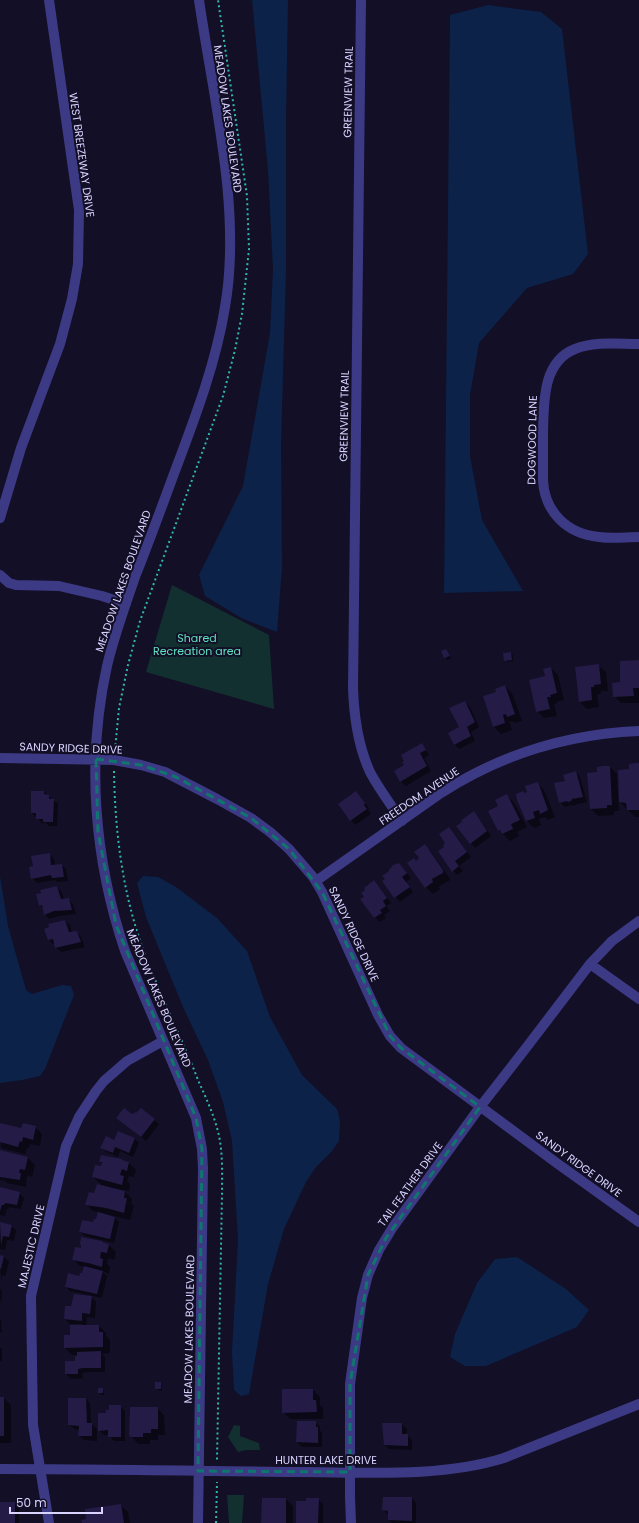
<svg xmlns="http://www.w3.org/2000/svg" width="639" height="1523" viewBox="0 0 639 1523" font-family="Poppins,sans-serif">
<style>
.green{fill:#12302f}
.water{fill:#0c2248}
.shadow{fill:#0007}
.building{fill:#241b47}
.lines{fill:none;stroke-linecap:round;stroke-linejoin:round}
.path{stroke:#2fb8b0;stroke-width:2;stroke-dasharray:2 3;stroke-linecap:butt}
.minor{stroke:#3d3a85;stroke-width:10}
.marked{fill:none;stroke:#0f766e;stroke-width:3;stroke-dasharray:8 5;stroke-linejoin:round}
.labels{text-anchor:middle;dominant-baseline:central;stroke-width:4;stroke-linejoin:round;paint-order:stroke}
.street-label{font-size:11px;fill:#d9d4ff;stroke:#130f26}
.park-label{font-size:11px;fill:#5fe0c0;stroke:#130f26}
</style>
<rect width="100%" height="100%" fill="#130f26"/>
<!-- green -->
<path class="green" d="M172 585 269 635 274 709 146 672Z
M234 1425 240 1426V1436L259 1443 260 1450H246L238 1452 228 1437Z
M227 1495H244L242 1523H229Z"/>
<!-- water -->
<path class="water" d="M252 0H288L286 120V270L281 444 282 567 277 632 243 619 205 596 199 575 243 486 270 333 273 270 268 170Z
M488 5 541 12 562 29 588 254 573 274 527 288 479 343 470 395V456L482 520 523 591 444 593 450 15Z
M0 876 8 926 26 990 32 994 62 985 71 986 74 995 45 1069 40 1076 22 1080 0 1083Z
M143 876 158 877 176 887 217 918 247 951 270 1017 302 1075 337 1109 340 1121 339 1141 332 1151 316 1167 306 1182 284 1229 268 1284 249 1394 241 1396 234 1390 232 1352 238 1240 232 1141 223 1102 208 1060 183 1007 146 917 137 883Z
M517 1257 566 1289 589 1310 577 1327 486 1366H465L450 1357 455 1334 477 1283 495 1259Z"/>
<!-- shadow -->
<path class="shadow" d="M446 650 451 658 447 660 443 652Z
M511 653 513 655V661L507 662 505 660Z
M639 661V703H621L614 696Z
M598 665 606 672 608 691H601V694H597L599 707 587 709 580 702Z
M551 668 558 675 564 700 556 702 557 704H554L557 716 544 718 537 711 546 676Z
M505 686 512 693 522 721 515 723 512 721 509 722 512 730 501 734 494 727 484 696 497 692Z
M465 702 470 707 479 727 471 732 475 741 459 749 455 745 461 727Z
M421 744 429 755 424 758 431 771 406 786 401 782 396 771 405 766Z
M639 765V817H635L620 802 630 770Z
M610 767 617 774 619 811H614V815L598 816 591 809 598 773Z
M576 772 580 777 587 802 577 804 574 806 572 805 565 807 560 802 566 781Z
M537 783 544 790 555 817 548 820 545 817 539 819 541 825 534 828 527 821 518 800Z
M44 792 58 804 57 826H49L46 823H42L32 813Z
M356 792 369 808 368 810 371 814 355 825 351 820Z
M507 795 514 803 527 827 517 832 519 836 510 841 499 830V806Z
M474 812 491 836 475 848 471 843Z
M449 828 471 857 459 866 463 871 457 875 453 871 445 848Z
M425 846 432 853 450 879V880L438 887 440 889 433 894 426 887 416 862 420 859Z
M50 855 54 859 55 866 61 865 66 869 68 881 57 882 55 880 37 883 32 878 34 867Z
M399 864 411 878 406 882 413 892 400 902 383 881Z
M374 881 391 903 386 906 390 911 384 915 386 918 380 922 375 917 365 897Z
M57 887 62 892 64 900 68 899 73 904 76 914 59 916 49 919 45 914 44 909 40 905Z
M65 921 70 925 72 933 77 932 81 937 85 947 61 952 56 948 55 944H53L49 940Z
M141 1110 159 1124 146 1141 117 1118 132 1116Z
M0 1124 22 1129 35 1127 42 1134 40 1146 30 1144 29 1148H27L25 1154 1 1148Z
M119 1132 135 1139 139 1143 133 1157 120 1151 118 1157 106 1152 102 1148 115 1141Z
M0 1151 28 1158 35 1165 32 1177 27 1175 26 1187 7 1183 5 1181 0 1180Z
M108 1156 129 1163 136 1170 134 1177 129 1176 127 1181 130 1184 129 1191 123 1190 132 1199 131 1203 134 1206 130 1220 101 1213V1214L115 1218 119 1222 114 1243 85 1236 80 1232 97 1220 99 1212 93 1211 86 1204 103 1186 93 1177 102 1167V1164L100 1162 108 1158Z
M0 1188 19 1193 24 1198 21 1209 9 1207V1209H7L5 1216 0 1215Z
M0 1223 11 1226 16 1230 14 1241 7 1240 5 1250 0 1249Z
M103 1244 109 1245 116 1252 114 1260 108 1258 107 1264 110 1267 109 1274 102 1271 107 1276 102 1298 70 1291 66 1287 83 1274 85 1267 80 1266 73 1259 82 1250Z
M0 1256 4 1257 9 1261 6 1274 5 1276 2 1275 1 1281Z
M0 1289 2 1291 1 1301H0Z
M91 1297 96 1302 95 1318 87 1317 86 1326H99L106 1333V1336L110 1340V1353L102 1354 105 1357V1372H88L82 1373 83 1378 71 1379 66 1374V1362L76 1361 78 1355H72L65 1348V1336H71L82 1326V1324H70L65 1319 72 1307Z
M0 1319 1 1320 2 1332 0 1333Z
M0 1347 2 1349V1361H0Z
M160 1383 162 1385V1391L158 1390 156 1388Z
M102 1389 104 1391V1395H101L99 1393Z
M313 1390 320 1397V1405L323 1408V1419H290L283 1412Z
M0 1398H4L11 1405V1443H0Z
M86 1399 90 1403 91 1424 97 1429V1441L84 1440 79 1436V1430L74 1429 69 1424Z
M120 1406 125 1411V1441H114L109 1435H104L99 1430Z
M157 1408 164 1415 165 1435H158V1440H150V1444H138L131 1436Z
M315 1422 320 1427V1431L322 1432V1447H302L297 1442Z
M402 1424 407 1429V1435L412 1440V1450L389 1449 385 1445Z
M412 1498 416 1503V1523H392L389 1520V1515L383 1510Z
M286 1499 293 1506V1523H262Z
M318 1499 323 1504V1523H297L307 1502Z
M0 1503H15L19 1508V1523H0Z
M120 1505 128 1512 130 1523H83Z"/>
<!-- building -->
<path class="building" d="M446 649 450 656 444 658 441 651Z
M511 652 512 660 504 661 503 653Z
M639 660V688H633L634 696 613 697 612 683 620 682V661Z
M599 664 601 684 594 685V687H591L592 700 579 702 575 667Z
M551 667 557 693 550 695 551 697H547L550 709 536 712 529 680 545 676 543 669Z
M505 685 515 714 507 717 506 714 503 715 505 723 493 727 483 696 496 692 495 689Z
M465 701 475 722 467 727 471 736 454 745 448 733 459 727 449 708Z
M422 743 426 750 420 753 427 766 400 782 394 771 404 765 402 762 404 761 401 755Z
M635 763H639V810H627L626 803 619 802 618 770 629 769V764Z
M603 766H610L612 805H607V808L590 809 587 773 597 772V767Z
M576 771 583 797 572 799 571 801 568 802 567 801 559 803 554 783 565 781 563 775Z
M538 782 548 810 540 814 539 810 533 812 535 818 526 821 517 800 516 794 523 791 524 793 527 792 525 786Z
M31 791H44V794L49 795V799H54L53 822H43V819H36V813H31Z
M356 791 365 803 364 805 367 809 350 821 338 804Z
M507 794 520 820 511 824 513 829 502 834 500 830 498 831 488 811 498 806 495 800Z
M474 811 487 831 470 844 456 826 462 822 461 821 463 819Z
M449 827 467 852 455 861 459 866 452 872 438 851 444 847 443 845 445 843 439 834Z
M425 844 443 870V873L432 879 433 882 425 888 407 863 414 858 416 861 419 858 414 852Z
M50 853 51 865 62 864 64 877 52 878 51 875 31 879 29 867 33 866 31 856Z
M399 863 407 873 402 877 410 887 394 898 382 881 385 879 382 876 389 871V870L393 865Z
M374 880 387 898 383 901 386 906 380 910 382 913 374 918 360 899 364 897 361 893 365 890 364 888Z
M57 886 61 899 69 898 72 910 54 911 44 915 42 905 39 906 36 894 41 893 40 890Z
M65 920 69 932 77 931 81 942 55 948 53 939 48 940 44 929 49 927 48 924Z
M124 1108 132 1114 135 1112 136 1113 141 1108 155 1119 141 1137 116 1118Z
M0 1123 21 1128 23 1123 36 1126 33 1140 23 1137 22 1142 20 1141 18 1147 0 1142Z
M118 1131 135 1138 129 1153 115 1147 113 1153 100 1148 106 1136 114 1140Z
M0 1150 28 1157 25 1170 20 1169 19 1173H21L20 1180 0 1177Z
M101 1155 122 1159V1160L129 1162 127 1171 122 1169 120 1175 124 1176 122 1185 92 1177 95 1165 101 1166 102 1162H99Z
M97 1184 125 1191 124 1198H127L124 1213 106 1208 85 1205 89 1192 94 1193Z
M0 1187 20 1192 17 1205 5 1203 4 1205H2L0 1211Z
M98 1212 115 1217 110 1239 79 1232 82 1220 93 1222 94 1219H96Z
M0 1222 12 1225 9 1237 3 1236 1 1245Z
M81 1237 102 1241V1242L109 1244 107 1253 101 1252 100 1258 103 1259 102 1267 88 1263 72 1260 75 1247 81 1248V1245L80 1244Z
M0 1255 4 1256 1 1269 0 1268Z
M84 1266 103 1271 97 1294 65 1287 68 1273 79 1276 80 1273H82Z
M74 1294 92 1296 90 1314 82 1313V1321L64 1319 65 1306H71Z
M70 1325H99V1332H103V1347L64 1348V1335H70Z
M101 1351V1368H83L78 1369V1374H65V1361H75V1357L77 1356V1352Z
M155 1382H161V1389H155Z
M98 1388H103V1393H98Z
M282 1389H313V1400H316L317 1412 282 1413Z
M0 1397H4V1436H0Z
M68 1398H86L87 1423H92V1436H78L79 1426 68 1425Z
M109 1405H121V1437H108V1430L98 1431V1413H106V1410H109Z
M130 1407H158V1429H151V1433H143V1437H130L129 1434Z
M297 1421H316V1427H318V1443L296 1442Z
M382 1423H402V1434H408V1446L384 1445Z
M383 1497H412V1521L388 1520V1511L382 1510Z
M262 1498H286V1523H261Z
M306 1498H319L318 1523H296V1501H306Z
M0 1502H15V1523H0Z
M121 1504 124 1523H82L81 1520 86 1519 85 1509Z"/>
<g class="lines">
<!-- path -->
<path class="path" d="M115 750 119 708 128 665 140 621 223 396 235 350 242 314 249 249 247 196 218 0
M114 771C115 834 123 898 146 957 162 999 182 1038 198 1080 206 1098 215 1117 219 1136 223 1155 222 1175 222 1194L217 1460
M216 1523 217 1482"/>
<!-- minor -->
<path class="minor" d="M361 0 353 688C354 717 358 746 370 772 379 789 391 805 402 821
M639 344C618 344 595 341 575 349 542 362 544 403 543 432 543 448 543 465 543 481 545 512 567 534 599 537 612 539 626 537 639 537
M0 518 21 448 60 344 72 299 78 264 79 210 49 0
M0 575 9 583 16 585 59 586 102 596 126 604
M0 758 114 760 141 765 165 772 217 799 251 818 270 832 289 849 313 877 322 892 378 1015 390 1036 401 1048 558 1164 639 1222
M316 881 441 793C500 755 568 734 639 731
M590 964 639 999
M0 1469C99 1469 198 1471 297 1472 364 1472 440 1478 504 1458L639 1404
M49 1523 33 1425 31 1296 66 1146 79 1117 96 1091 104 1081 127 1061 163 1041
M198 1523 203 1168 202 1149 196 1118 125 951C94 859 86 761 107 666 114 636 125 606 135 577 149 542 162 506 175 471 195 418 216 363 225 307 242 210 213 97 199 0
M351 1523 350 1497V1384L362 1298 368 1275 379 1250 393 1227 480 1107 526 1048 590 964 612 941 639 921"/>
</g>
<!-- marked area -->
<path class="marked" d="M96 759 141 765 176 777 251 818 289 849 322 892 390 1036 401 1048 480 1107 386 1238 368 1275 350 1384V1472L198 1471 202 1149 196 1118 116 925 98 832Z"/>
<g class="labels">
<!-- street labels -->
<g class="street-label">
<text transform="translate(348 92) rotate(-89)">GREENVIEW TRAIL</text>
<text transform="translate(228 119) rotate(82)">MEADOW LAKES BOULEVARD</text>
<text transform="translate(82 155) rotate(82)">WEST BREEZEWAY DRIVE</text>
<text transform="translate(344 416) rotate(-89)">GREENVIEW TRAIL</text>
<text transform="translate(532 440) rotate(-89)">DOGWOOD LANE</text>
<text transform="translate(123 581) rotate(-71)">MEADOW LAKES BOULEVARD</text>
<text transform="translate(71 748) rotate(2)">SANDY RIDGE DRIVE</text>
<text transform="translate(419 796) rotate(-34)">FREEDOM AVENUE</text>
<text transform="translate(354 934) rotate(65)">SANDY RIDGE DRIVE</text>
<text transform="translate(159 998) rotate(67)">MEADOW LAKES BOULEVARD</text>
<text transform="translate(579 1164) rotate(36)">SANDY RIDGE DRIVE</text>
<text transform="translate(410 1184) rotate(-54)">TAIL FEATHER DRIVE</text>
<text transform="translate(31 1246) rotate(-77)">MAJESTIC DRIVE</text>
<text transform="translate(189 1329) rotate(-89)">MEADOW LAKES BOULEVARD</text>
<text x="326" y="1460">HUNTER LAKE DRIVE</text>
</g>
<!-- park labels -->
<g class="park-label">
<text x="197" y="638">Shared<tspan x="197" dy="13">Recreation area</tspan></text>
</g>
</g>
<!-- scale -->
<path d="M10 1507v6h92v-6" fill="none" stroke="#d9d4ff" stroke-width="2"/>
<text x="16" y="1507" font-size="12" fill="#d9d4ff" stroke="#130f26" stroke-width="3" paint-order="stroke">50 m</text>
</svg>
